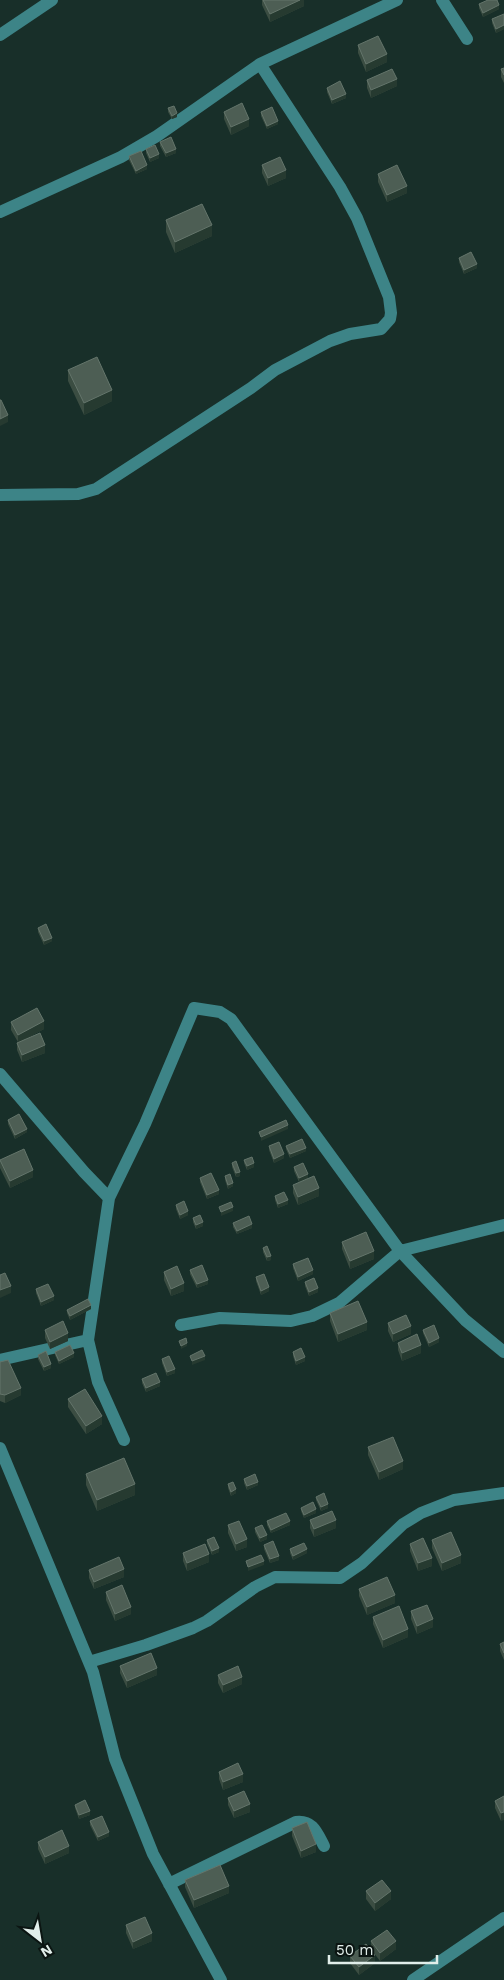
<svg xmlns="http://www.w3.org/2000/svg" width="504" height="1980" viewBox="0 0 504 1980" font-family="'Work Sans',sans-serif">
<style>
.lines{fill:none;stroke-linecap:round;stroke-linejoin:round}
.minor{stroke:#3d8487;stroke-width:12}
.wall{fill:#3b4d42}
.shaded-wall{fill:#263a30}
.building{fill:#4d5e54;stroke:#64756b}
</style>
<rect width="100%" height="100%" fill="#182f29"/>
<g class="lines">
<!-- minor -->
<path class="minor" d="M442 0 467 39
M0 35 52 0
M0 212 121 157 157 136 260 64 397 0
M0 495 78 494 96 489 251 388 275 370 330 341 350 334 381 329 390 319 391 313 389 297 357 218 340 187 260 64
M0 1074 84 1172 109 1198
M181 1325 220 1318 291 1321 312 1316 339 1303 400 1251 504 1225
M0 1360 88 1340
M124 1440 98 1382 88 1340 109 1198 145 1124 194 1008 220 1012 231 1019 400 1251 465 1320 504 1352
M0 1448 93 1672 115 1759 153 1854 221 1980
M89 1662 146 1645 193 1628 207 1621 255 1587 275 1577 340 1578 362 1563 403 1524 421 1513 454 1500 504 1493
M169 1884 296 1822C313 1820 317 1833 324 1846
M413 1980 504 1918"/>
</g>
<!-- wall -->
<path class="wall" d="M262 0H304V6L270 22 262 5Z
M479 4 499 9 483 17 479 8Z
M504 14V29L496 33 492 23V19Z
M358 45 387 62 366 72 358 53Z
M504 68V83L501 77V69Z
M367 80 397 86 371 98 367 88Z
M327 88 346 98 332 104 327 92Z
M168 108 177 117 172 119 168 112Z
M224 112 249 126 231 135 224 119Z
M261 112 278 124 267 129 261 116Z
M160 142 176 153 166 157 160 146Z
M146 149 159 158 150 162 146 153Z
M129 156 147 169 136 174 129 160Z
M262 165 286 178 268 186 262 173Z
M378 174 407 193 387 202 378 182Z
M166 220 212 236 175 253 166 232Z
M459 258 477 268 464 274 459 262Z
M68 370 112 401 84 415 68 381Z
M38 928 52 941 44 945 38 932Z
M11 1022 44 1029 25 1039 45 1053 22 1062 17 1050V1043L18 1042 11 1030Z
M8 1120 27 1132 15 1139 8 1124Z
M269 1146 284 1158 274 1163 269 1150Z
M286 1146 306 1151 290 1158 286 1149Z
M0 1160 33 1177 10 1188 0 1168Z
M244 1160 254 1167 247 1170 244 1163Z
M232 1163 240 1176 236 1177 232 1167Z
M294 1167 308 1178 299 1182 294 1171Z
M225 1176 233 1186 228 1189 225 1180Z
M200 1178 219 1194 207 1199 200 1182Z
M293 1185 319 1196 298 1205 293 1193Z
M275 1196 288 1204 278 1208 275 1200Z
M176 1205 188 1215 180 1219 176 1209Z
M193 1218 203 1226 196 1229 193 1222Z
M233 1223 252 1228 237 1234 233 1227Z
M342 1242 374 1259 350 1269 342 1249Z
M263 1248 271 1260 267 1261 263 1252Z
M293 1264 313 1274 298 1281 293 1268Z
M190 1270 208 1284 197 1288 190 1274Z
M164 1272 184 1291 171 1296 164 1280Z
M256 1277 269 1291 261 1295 256 1281Z
M305 1282 318 1292 309 1296 305 1286Z
M36 1289 54 1300 41 1306 36 1293Z
M91 1309 70 1320 67 1313V1310Z
M330 1313 367 1330 338 1342 330 1321Z
M388 1323 411 1334 393 1342 388 1331Z
M45 1330 68 1341 50 1349 45 1338Z
M423 1330 439 1342 429 1347 423 1333Z
M398 1343 421 1353 402 1361 398 1350Z
M55 1352 74 1357 59 1364 55 1355Z
M293 1352 305 1361 296 1365 293 1356Z
M38 1355 51 1368 44 1371 38 1359Z
M162 1359 175 1373 167 1376 162 1363Z
M0 1362 21 1395 5 1403 0 1401Z
M142 1379 160 1386 146 1392 142 1383Z
M68 1399 102 1424 86 1434 68 1407Z
M368 1447 403 1469 379 1480 368 1455Z
M86 1474 135 1495 97 1511 86 1485Z
M244 1479 258 1485 247 1490 244 1483Z
M228 1484 236 1493 231 1496 228 1488Z
M316 1497 328 1508 321 1511 316 1500Z
M301 1508 316 1513 304 1518 301 1511Z
M310 1520 336 1528 314 1537 310 1528Z
M267 1521 290 1525 271 1533 267 1525Z
M228 1525 247 1547 236 1551 228 1533Z
M255 1528 267 1539 260 1542 255 1532Z
M207 1540 219 1552 212 1555 207 1544Z
M432 1540 461 1563 442 1571 432 1548Z
M410 1544 432 1566 418 1571 410 1551Z
M264 1545 279 1560 270 1563 264 1549Z
M290 1549 307 1553 293 1560 290 1553Z
M183 1553 209 1562 187 1571 183 1561Z
M89 1570 124 1577 94 1589 89 1578Z
M359 1589 395 1603 367 1615 359 1596Z
M106 1592 131 1614 115 1621 106 1600Z
M411 1611 433 1627 417 1634 411 1619Z
M373 1617 408 1637 383 1648 373 1624Z
M504 1642V1660L500 1651V1644Z
M120 1666 157 1675 127 1688 120 1673Z
M218 1675 242 1684 223 1693 218 1683Z
M219 1772 243 1782 223 1790 219 1779Z
M504 1796 501 1821 495 1808V1801Z
M228 1798 250 1812 234 1818 228 1805Z
M75 1805 90 1815 79 1819 75 1808Z
M90 1821 109 1836 98 1841 90 1825Z
M292 1828 316 1852 301 1858 292 1836Z
M38 1842 69 1853 45 1864 38 1849Z
M185 1880 229 1893 194 1908 185 1887Z
M366 1891 391 1899 375 1911 366 1899Z
M126 1925 152 1941 133 1949 126 1933Z
M371 1941 396 1949 380 1961 371 1949Z
M350 1956 375 1963 359 1975 350 1963Z"/>
<!-- shaded-wall -->
<path class="shaded-wall" d="M300 0H304V6L270 22V14Z
M499 5V9L483 17V13Z
M504 25V29L496 33V29Z
M387 54V62L366 72V64Z
M397 79V86L371 98V90Z
M346 94V98L332 104V100Z
M177 113V117L172 119V116Z
M249 119V126L231 135V127Z
M278 121V124L267 129V126Z
M176 149V153L166 157V153Z
M159 154V158L150 162V158Z
M147 165V169L136 174V171Z
M286 170V178L268 186V178Z
M407 186V193L387 202V195Z
M212 225V236L175 253V242Z
M477 264V268L464 274V270Z
M112 390V401L84 415V403Z
M8 415V422L0 426V419Z
M52 938V941L44 945V941Z
M44 1021V1029L18 1043V1035Z
M45 1045V1053L22 1062V1055Z
M288 1125V1129L261 1141V1137Z
M27 1129V1132L15 1139V1135Z
M306 1148V1151L290 1158V1154Z
M284 1154V1158L274 1163V1159Z
M254 1163V1167L247 1170V1166Z
M33 1170V1177L10 1188V1181Z
M240 1172V1176L236 1177V1173Z
M308 1174V1178L299 1182V1178Z
M233 1183V1186L228 1189V1185Z
M319 1188V1196L298 1205V1197Z
M219 1190V1194L207 1199V1195Z
M288 1200V1204L278 1208V1204Z
M233 1207V1211L221 1216V1212Z
M188 1211V1215L180 1219V1215Z
M203 1222V1226L196 1229V1225Z
M252 1224V1228L237 1234V1231Z
M374 1251V1259L350 1269V1261Z
M271 1256V1260L267 1261V1257Z
M313 1270V1274L298 1281V1277Z
M208 1280V1284L197 1288V1284Z
M184 1283V1291L171 1296V1289Z
M11 1286V1293L0 1298V1290Z
M269 1287V1291L261 1295V1291Z
M318 1288V1292L309 1296V1292Z
M54 1296V1300L41 1306V1302Z
M91 1305V1309L70 1320V1316Z
M367 1322V1330L338 1342V1334Z
M411 1326V1334L393 1342V1334Z
M68 1333V1341L50 1349V1342Z
M439 1338V1342L429 1347V1343Z
M187 1343V1346L181 1349V1346Z
M421 1345V1353L402 1361V1353Z
M74 1353V1357L59 1364V1361Z
M205 1356V1360L192 1365V1361Z
M305 1357V1361L296 1365V1361Z
M51 1364V1368L44 1371V1367Z
M175 1369V1373L167 1376V1372Z
M160 1382V1386L146 1392V1388Z
M21 1388V1395L5 1403V1395Z
M102 1416V1424L86 1434V1426Z
M403 1461V1469L379 1480V1472Z
M258 1482V1485L247 1490V1486Z
M135 1484V1495L97 1511V1500Z
M236 1489V1493L231 1496V1492Z
M328 1504V1508L321 1511V1507Z
M316 1509V1513L304 1518V1515Z
M336 1520V1528L314 1537V1529Z
M290 1521V1525L271 1533V1530Z
M267 1535V1539L260 1542V1538Z
M247 1539V1547L236 1551V1544Z
M219 1548V1552L212 1555V1551Z
M307 1549V1553L293 1560V1556Z
M209 1554V1562L187 1571V1563Z
M461 1555V1563L442 1571V1563Z
M279 1556V1560L270 1563V1559Z
M432 1558V1566L418 1571V1563Z
M264 1561V1565L248 1571V1567Z
M124 1569V1577L94 1589V1582Z
M395 1595V1603L367 1615V1607Z
M131 1607V1614L115 1621V1614Z
M433 1619V1627L417 1634V1626Z
M408 1629V1637L383 1648V1640Z
M157 1668V1675L127 1688V1681Z
M242 1677V1684L223 1693V1685Z
M243 1774V1782L223 1790V1782Z
M250 1804V1812L234 1818V1811Z
M90 1811V1815L79 1819V1815Z
M504 1812V1820L501 1821V1813Z
M109 1832V1836L98 1841V1837Z
M316 1844V1852L301 1858V1851Z
M69 1846V1853L45 1864V1857Z
M229 1886V1893L194 1908V1900Z
M391 1891V1899L375 1911V1903Z
M152 1933V1941L133 1949V1942Z
M396 1941V1949L380 1961V1953Z
M375 1955V1963L359 1975V1967Z"/>
<!-- building -->
<path class="building" d="M263 0H300L270 14Z
M488 0H497L499 5 483 13 479 4Z
M504 14V25L496 29 492 19Z
M378 36 387 54 366 64 358 45Z
M504 68V75L501 69Z
M392 69 397 79 371 90 367 80Z
M340 81 346 94 332 100 327 88Z
M242 103 249 119 231 127 224 112Z
M174 106 177 113 172 116 168 108Z
M272 107 278 121 267 126 261 112Z
M171 137 176 149 166 153 160 142Z
M155 145 159 154 150 158 146 149Z
M141 151 147 165 136 171 129 156Z
M280 157 286 170 268 178 262 165Z
M397 165 407 186 387 195 378 174Z
M202 204 212 225 175 242 166 220Z
M471 252 477 264 464 270 459 258Z
M97 357 112 390 84 403 68 370Z
M0 400H1L8 415 0 419Z
M46 924 52 938 44 941 38 928Z
M37 1008 44 1021 18 1035 11 1022Z
M40 1033 45 1045 22 1055 17 1043Z
M19 1114 27 1129 15 1135 8 1120Z
M286 1120 288 1125 261 1137 259 1132Z
M302 1139 306 1148 290 1154 286 1146Z
M279 1142 284 1154 274 1159 269 1146Z
M24 1149 33 1170 10 1181 0 1160Z
M252 1157 254 1163 247 1166 244 1160Z
M236 1161 240 1172 236 1173 232 1163Z
M303 1163 308 1174 299 1178 294 1167Z
M211 1173 219 1190 207 1195 200 1178Z
M230 1174 233 1183 228 1185 225 1176Z
M314 1176 319 1188 298 1197 293 1185Z
M284 1192 288 1200 278 1204 275 1196Z
M184 1201 188 1211 180 1215 176 1205Z
M231 1202 233 1207 221 1212 219 1207Z
M200 1215 203 1222 196 1225 193 1218Z
M249 1216 252 1224 237 1231 233 1223Z
M366 1232 374 1251 350 1261 342 1242Z
M267 1246 271 1256 267 1257 263 1248Z
M308 1258 313 1270 298 1277 293 1264Z
M202 1265 208 1280 197 1284 190 1270Z
M177 1266 184 1283 171 1289 164 1272Z
M5 1273 11 1286 0 1290V1275Z
M264 1274 269 1287 261 1291 256 1277Z
M314 1278 318 1288 309 1292 305 1282Z
M48 1284 54 1296 41 1302 36 1289Z
M88 1299 91 1305 70 1316 67 1310Z
M358 1301 367 1322 338 1334 330 1313Z
M406 1315 411 1326 393 1334 388 1323Z
M63 1321 68 1333 50 1342 45 1330Z
M434 1325 439 1338 429 1343 423 1330Z
M417 1334 421 1345 402 1353 398 1343Z
M186 1338 187 1343 181 1346 179 1341Z
M70 1345 74 1353 59 1361 55 1352Z
M301 1348 305 1357 296 1361 293 1352Z
M202 1350 205 1356 192 1361 190 1356Z
M46 1351 51 1364 44 1367 38 1355Z
M169 1356 175 1369 167 1372 162 1359Z
M8 1360 21 1388 5 1395 0 1394V1362Z
M156 1373 160 1382 146 1388 142 1379Z
M85 1389 102 1416 86 1426 68 1399Z
M393 1437 403 1461 379 1472 368 1447Z
M124 1458 135 1484 97 1500 86 1474Z
M255 1474 258 1482 247 1486 244 1479Z
M233 1482 236 1489 231 1492 228 1484Z
M324 1493 328 1504 321 1507 316 1497Z
M313 1502 316 1509 304 1515 301 1508Z
M332 1511 336 1520 314 1529 310 1520Z
M286 1513 290 1521 271 1530 267 1521Z
M239 1521 247 1539 236 1544 228 1525Z
M262 1525 267 1535 260 1538 255 1528Z
M451 1532 461 1555 442 1563 432 1540Z
M214 1537 219 1548 212 1551 207 1540Z
M423 1538 432 1558 418 1563 410 1544Z
M273 1541 279 1556 270 1559 264 1545Z
M304 1543 307 1549 293 1556 290 1549Z
M205 1544 209 1554 187 1563 183 1553Z
M261 1555 264 1561 248 1567 246 1561Z
M119 1557 124 1569 94 1582 89 1570Z
M387 1577 395 1595 367 1607 359 1589Z
M122 1585 131 1607 115 1614 106 1592Z
M427 1605 433 1619 417 1626 411 1611Z
M399 1606 408 1629 383 1640 373 1617Z
M504 1642V1653L500 1644Z
M151 1653 157 1668 127 1681 120 1666Z
M238 1666 242 1677 223 1685 218 1675Z
M238 1763 243 1774 223 1782 219 1772Z
M244 1791 250 1804 234 1811 228 1798Z
M504 1796V1812L501 1813 495 1801Z
M85 1800 90 1811 79 1815 75 1805Z
M102 1816 109 1832 98 1837 90 1821Z
M307 1822 316 1844 301 1851 292 1828Z
M62 1830 69 1846 45 1857 38 1842Z
M220 1865 229 1886 194 1900 185 1880Z
M382 1880 391 1891 375 1903 366 1891Z
M145 1917 152 1933 133 1942 126 1925Z
M387 1930 396 1941 380 1953 371 1941Z
M366 1944 375 1955 359 1967 350 1956Z"/>
<!-- north arrow -->
<g transform="translate(40 1940) rotate(149)" stroke="#0b1512" stroke-width="4" paint-order="stroke">
<path d="M0-4L9 19L0 12L-9 19Z" fill="#e1eeea"/>
<text y="-8" font-size="14" font-weight="bold" text-anchor="middle" fill="#e1eeea">N</text>
</g>
<!-- scale -->
<path d="M329 1955v8h108v-8" fill="none" stroke="#e1eeea" stroke-width="2.5"/>
<text x="336" y="1955" font-size="15" fill="#e1eeea" stroke="#0b1512" stroke-width="4" paint-order="stroke">50 m</text>
</svg>
